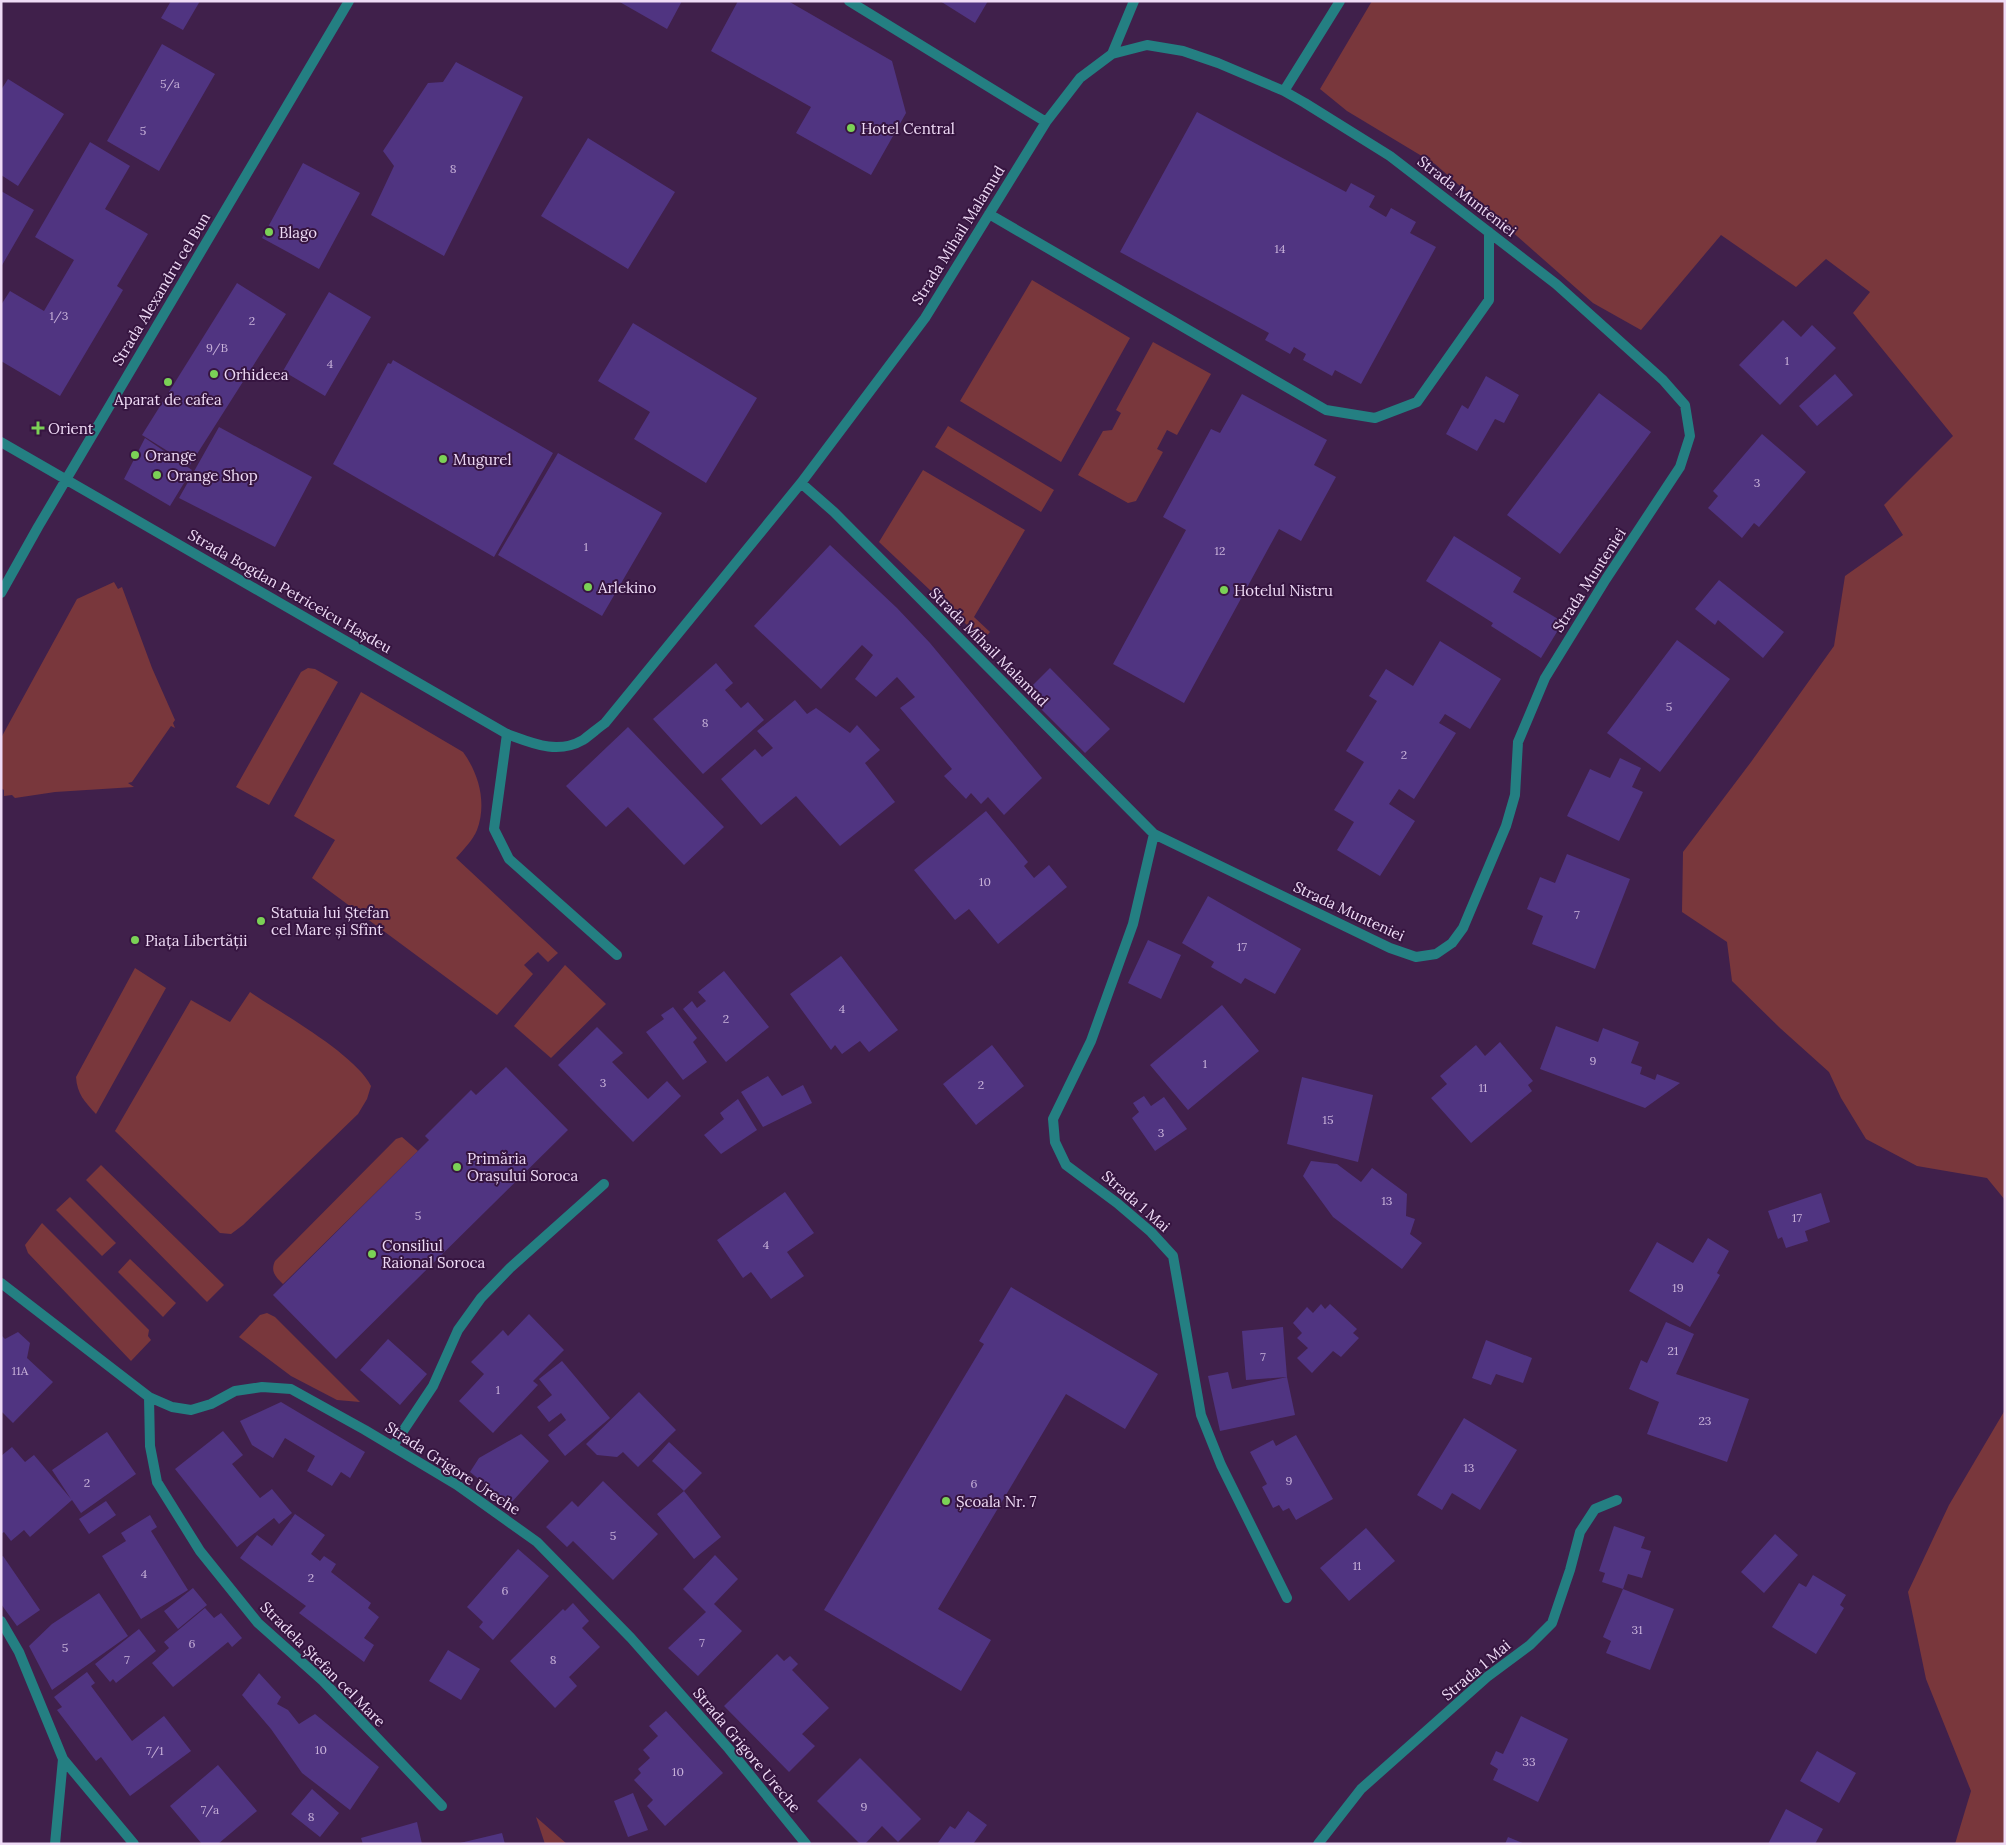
<svg xmlns="http://www.w3.org/2000/svg" width="2006" height="1845" viewBox="0 0 2006 1845" font-family="Lora,serif">
<style>
.green{fill:#79373c}
.building{fill:#503481}
.lines{fill:none;stroke-linecap:round;stroke-linejoin:round}
.lane{stroke:#247f82;stroke-width:10}
.street{stroke:#247f82;stroke-width:10}
.poi-dot{fill:#7bd156;stroke:#361540;stroke-width:2}
.labels{text-anchor:middle;dominant-baseline:central;stroke-width:4;stroke-linejoin:round;paint-order:stroke}
.number-label{font-size:12px;fill:#c7b1d9}
.poi-label{font-size:15px;fill:#efdbf6;stroke:#361540;text-anchor:start}
.street-label{font-size:15px;fill:#efdbf6;stroke:#361540}
</style>
<rect width="100%" height="100%" fill="#40204b"/>
<!-- green -->
<path class="green" d="M1372 1H2005V1200L1987 1178 1917 1166 1866 1139 1841 1098 1829 1072 1780 1028 1732 981 1727 942 1682 912 1683 852 1751 762 1834 646 1845 576 1903 535 1884 505 1953 436 1853 313 1870 292 1826 259 1796 287 1721 235 1641 330 1593 303 1435 164 1347 111 1320 89Z
M1032 280 1130 338 1061 462 960 401Z
M1153 342 1211 374 1177 435 1167 430 1157 449 1163 452 1136 501 1128 503 1078 475 1103 431 1112 430 1121 413 1116 410Z
M948 426 1054 490 1041 512 935 447Z
M923 470 1025 530 974 617 990 632 983 640 879 542Z
M114 582 118 589 122 587 152 668 175 720 173 723 175 728 171 726 132 782 128 783 134 787 55 792 15 798 12 795 4 796V790L1 788V738L77 599Z
M308 668 315 669 338 682 269 805 236 787 301 672Z
M361 692 463 752C479 774 487 803 477 830 473 840 463 850 456 858L558 953 548 962 538 952 524 965 533 974 497 1015 312 878 335 840 294 816Z
M565 965 606 1004 551 1058 514 1026Z
M135 968 166 988 96 1114C85 1102 77 1094 76 1077Z
M250 992C281 1013 355 1054 371 1086L367 1099 358 1114 243 1225 231 1234 220 1233 115 1131 191 1000 230 1022Z
M402 1137 418 1151 283 1284C276 1277 270 1272 275 1261L396 1139Z
M101 1165 224 1285 207 1302 86 1180Z
M70 1197 116 1243 102 1256 56 1210Z
M42 1223 149 1330 148 1336 151 1340 131 1361 28 1253 25 1245Z
M130 1259 176 1303 163 1317 118 1272Z
M267 1313 275 1317 360 1402 337 1400 291 1376 239 1337 260 1315Z
M2005 1410V1844H1955L1971 1791 1926 1679 1908 1592 1949 1505Z
M536 1817 567 1844H545Z"/>
<!-- building -->
<path class="building" d="M171 1H200L183 30 161 18Z
M618 1H682L667 29Z
M738 1H788L892 61 906 113 871 175 796 133 811 107 711 51Z
M940 1H988L975 23Z
M162 44 215 74 159 171 107 141Z
M456 62 523 97 444 256 371 215 394 166 383 151 428 83 443 82Z
M8 79 64 114 18 186 1 175V90Z
M1197 112 1346 192 1351 183 1375 196 1369 207 1386 217 1391 208 1416 222 1410 233 1436 247 1361 384 1335 370 1332 376 1303 360 1306 354 1294 347 1290 354 1265 340 1269 333 1120 252Z
M588 138 675 192 628 269 541 216Z
M90 142 130 166 105 209 148 234 117 286 123 290 60 396 1 361V305L10 291 44 311 74 260 35 237Z
M303 163 360 193 319 269 262 238Z
M1 191 34 210 1 267Z
M237 283 286 314 190 465 142 435Z
M329 292 371 317 325 396 283 371Z
M1783 320 1801 337 1812 325 1836 348 1780 405 1739 365Z
M633 323 757 398 706 483 634 439 650 412 598 381Z
M393 360 553 453 494 557 333 464 388 363 391 364Z
M1835 374 1853 395 1817 426 1799 406Z
M1486 376 1519 395 1504 423 1495 419 1477 451 1446 434 1462 405 1468 409Z
M1599 393 1651 432 1560 554 1507 515Z
M1242 394 1327 440 1314 465 1336 477 1301 541 1279 529 1184 703 1113 664 1186 530 1163 517 1211 429 1220 433Z
M219 427 312 477 275 547 179 498Z
M1762 434 1806 472 1759 527 1754 523 1742 538 1708 508 1718 496 1713 491Z
M145 438 192 470 170 506 124 479Z
M558 453 662 513 602 616 498 555Z
M1454 536 1521 578 1513 592 1563 622 1541 658 1491 626 1493 623 1426 581Z
M830 545 897 608 930 643 1042 778 1004 815 988 797 981 804 971 793 966 799 944 776 952 769 900 708 915 697 897 677 876 697 855 679 873 655 862 645 821 689 754 626Z
M1719 580 1784 632 1763 658 1718 620 1715 625 1695 609Z
M1677 640 1730 679 1660 772 1607 733Z
M1440 641 1501 679 1470 729 1445 714 1439 723 1456 733 1414 799 1399 789 1389 804 1415 821 1380 876 1337 850 1354 822 1334 810 1364 762 1346 751 1377 701 1369 696 1386 669 1413 686Z
M716 663 733 683 725 690 741 708 748 702 764 720 703 774 653 719Z
M1050 668 1110 729 1085 753 1025 693Z
M795 700 807 714 816 708 850 733 857 725 880 750 865 763 895 802 840 846 796 796 761 825 721 779 755 749 762 757 773 748 757 731Z
M628 727 724 827 684 865 628 807 606 827 566 786Z
M1620 758 1641 768 1632 787 1643 792 1619 841 1567 816 1590 769 1610 778Z
M986 811 1028 862 1024 866 1034 878 1049 865 1067 887 998 944 969 909 955 920 914 870Z
M1567 854 1630 879 1595 969 1532 944 1543 916 1527 909 1540 877 1555 883Z
M1208 896 1301 949 1275 994 1245 978 1241 984 1211 967 1214 962 1182 943Z
M1148 940 1181 955 1161 999 1128 983Z
M841 956 898 1030 869 1052 860 1041 842 1054 835 1045 831 1050 790 994Z
M724 971 769 1027 726 1062 683 1009 692 1001 697 1008 706 1001 698 992Z
M1222 1005 1259 1051 1188 1110 1150 1065Z
M673 1007 697 1038 693 1042 707 1062 683 1080 646 1032 664 1019 661 1015Z
M1556 1026 1598 1042 1603 1028 1639 1042 1631 1063 1642 1067 1640 1074 1655 1080 1657 1074 1680 1083 1645 1108 1540 1069Z
M597 1027 623 1053 612 1062 648 1099 667 1081 681 1096 633 1142 558 1065Z
M1500 1042 1533 1081 1528 1085 1532 1091 1471 1143 1431 1098 1447 1084 1440 1076 1476 1045 1485 1056Z
M992 1045 1024 1086 976 1125 943 1084Z
M506 1067 568 1130 336 1359 273 1295 429 1140 425 1136 471 1090 476 1095Z
M768 1076 782 1096 803 1085 812 1103 763 1127 741 1092Z
M1302 1077 1373 1095 1358 1162 1287 1144Z
M1144 1096 1151 1106 1164 1097 1187 1129 1155 1151 1132 1118 1139 1112 1133 1103Z
M738 1099 757 1130 721 1154 704 1135 724 1119 720 1113Z
M1311 1161 1337 1164 1361 1182 1372 1168 1407 1194 1406 1216 1415 1219 1410 1234 1422 1243 1402 1269 1333 1217 1303 1176Z
M785 1192 814 1233 787 1252 804 1276 771 1299 751 1272 743 1278 717 1240Z
M1821 1193 1830 1222 1805 1231 1808 1241 1786 1248 1782 1237 1778 1239 1768 1211Z
M1708 1238 1729 1251 1717 1273 1720 1275 1690 1327 1629 1291 1657 1242 1693 1263Z
M1011 1287 1158 1374 1125 1429 1066 1394 938 1609 991 1640 961 1691 824 1610 984 1344 979 1341Z
M1321 1304 1325 1309 1330 1304 1357 1329 1353 1333 1359 1338 1341 1357 1333 1351 1312 1373 1297 1358 1308 1348 1297 1338 1302 1333 1293 1323 1307 1307 1313 1313Z
M529 1314 564 1350 533 1381 538 1385 493 1433 459 1401 484 1374 471 1362 503 1330 508 1336Z
M1666 1322 1694 1334 1676 1374 1749 1399 1727 1462 1647 1434 1659 1402 1629 1389 1641 1360 1647 1363Z
M1283 1327 1287 1377 1246 1380 1242 1331Z
M18 1332 30 1343 27 1358 53 1382 13 1423 1 1411V1335L5 1339Z
M388 1339 427 1374 400 1405 360 1370Z
M1486 1340 1532 1358 1523 1383 1496 1374 1491 1385 1472 1378Z
M562 1361 610 1418 565 1456 548 1435 566 1420 561 1413 549 1422 537 1407 552 1395 539 1379Z
M1228 1372 1232 1389 1287 1377 1295 1415 1220 1431 1208 1376Z
M639 1392 676 1430 638 1467 623 1452 617 1457 597 1455 586 1444Z
M281 1402 365 1452 350 1478 341 1472 332 1486 307 1471 315 1456 285 1438 273 1458 252 1445 240 1421Z
M1464 1418 1517 1450 1480 1510 1452 1493 1442 1510 1417 1495Z
M223 1431 243 1455 232 1464 260 1498 272 1489 292 1513 279 1524 274 1518 237 1547 175 1469Z
M107 1432 136 1474 81 1513 72 1500 30 1537 24 1530 11 1541 4 1532 1 1534V1456L12 1447 25 1462 34 1455 71 1499 52 1470Z
M521 1434 549 1461 510 1504 470 1472 479 1458Z
M1296 1435 1333 1499 1296 1520 1289 1508 1283 1511 1279 1505 1273 1508 1262 1487 1267 1484 1250 1452 1273 1440 1276 1446Z
M669 1442 702 1473 684 1491 652 1461Z
M603 1481 658 1534 613 1580 573 1541 567 1547 546 1527 572 1501 578 1507Z
M684 1491 721 1537 694 1559 657 1514Z
M106 1501 116 1515 89 1534 79 1519Z
M295 1514 325 1535 311 1554 320 1561 324 1556 336 1564 331 1572 371 1603 368 1608 379 1617 364 1638 374 1645 364 1662 299 1613 306 1606 240 1558 257 1535 272 1546Z
M150 1515 157 1527 151 1531 188 1590 141 1619 102 1556 126 1541 121 1533Z
M1614 1526 1645 1537 1641 1548 1651 1551 1642 1578 1628 1574 1623 1589 1602 1582 1605 1573 1599 1571Z
M1366 1528 1395 1561 1349 1601 1320 1568Z
M1775 1534 1798 1555 1764 1593 1741 1572Z
M518 1549 549 1576 493 1640 479 1627 483 1622 467 1607Z
M715 1555 738 1579 714 1604 742 1631 698 1676 668 1648 706 1612 683 1589Z
M3 1556 40 1610 17 1626 1 1604V1557Z
M1813 1575 1846 1595 1840 1605 1844 1608 1816 1654 1772 1627 1799 1583 1806 1587Z
M193 1588 207 1605 178 1629 164 1611Z
M1623 1589 1674 1609 1650 1670 1606 1653 1611 1641 1603 1637Z
M99 1593 128 1636 52 1690 29 1646 52 1624Z
M573 1603 589 1621 582 1628 600 1647 569 1677 577 1686 555 1708 510 1661 563 1609 565 1611Z
M205 1608 214 1618 221 1613 242 1638 232 1647 228 1642 173 1687 152 1663 169 1648 164 1642Z
M139 1629 156 1651 116 1683 113 1679 110 1682 95 1664Z
M448 1650 480 1669 461 1700 429 1681Z
M777 1654 784 1661 790 1656 798 1664 792 1670 829 1708 802 1734 815 1746 789 1772 724 1706Z
M87 1672 95 1683 91 1686 132 1741 164 1716 191 1751 130 1796 101 1757 96 1761 57 1710 62 1707 54 1697Z
M259 1673 281 1697 277 1704 288 1710 299 1724 315 1714 379 1767 350 1810 302 1773 271 1729 242 1695Z
M666 1711 723 1773 665 1826 647 1806 653 1800 634 1780 641 1773 638 1769 650 1758 643 1750 658 1736 649 1726Z
M1521 1716 1568 1739 1538 1802 1493 1780 1498 1769 1490 1764 1496 1751 1503 1754Z
M1817 1751 1856 1773 1839 1803 1800 1781Z
M860 1758 921 1819 898 1842 882 1826 865 1844H860L817 1801Z
M218 1765 257 1811 218 1844H202L170 1806Z
M312 1789 339 1813 320 1837 291 1814Z
M633 1793 648 1830 628 1837 614 1801Z
M1786 1809 1823 1829 1815 1844H1768Z
M968 1811 987 1825 973 1844H937L950 1826 955 1829Z
M417 1822 422 1844H363L361 1838Z
M502 1833 505 1844H460V1843Z
M1508 1837 1525 1844H1505Z"/>
<g class="lines">
<!-- lane -->
<path class="lane" d="M507 734 494 829 509 859 617 955
M393 1446 433 1386 458 1330 481 1298 510 1268 604 1184"/>
<!-- street -->
<path class="street" d="M849 1 1046 122
M1284 91 1340 1
M989 214 1326 410 1375 418 1417 402 1489 300V232
M1 442 507 734C532 743 557 755 583 740 590 735 598 728 605 723L801 483 925 318 1046 122 1080 78 1112 54 1134 1
M801 483 834 512 1154 834 1390 948 1416 957 1436 954 1452 943 1463 928 1506 826 1515 795 1518 742 1545 678 1606 579 1680 467 1690 436 1685 405 1663 380 1556 284 1390 156 1305 103 1284 91 1218 63 1183 51 1147 45 1112 54
M1 593 38 527 349 1
M1154 834 1133 924 1091 1041 1053 1119 1055 1142 1066 1165 1117 1203 1151 1232 1173 1256 1201 1415 1221 1465 1287 1598
M1 1283 149 1397 172 1407 191 1410 211 1404 235 1391 262 1387 291 1389 365 1430 457 1485 537 1542 631 1638 729 1749 806 1844
M149 1397 150 1446 157 1482 200 1551 258 1623 323 1681 442 1806
M1 1621 19 1652 63 1759 134 1844
M55 1844 63 1759
M1318 1844 1361 1789 1487 1677 1530 1645 1552 1623 1570 1570 1580 1532 1595 1509 1617 1500"/>
</g>
<!-- markers -->
<g class="poi-dot">
<circle cx="851" cy="128" r="5"/>
<circle cx="269" cy="232" r="5"/>
<circle cx="214" cy="374" r="5"/>
<circle cx="168" cy="382" r="5"/>
<path d="M35.5 420.5h5v5h5v5h-5v5h-5v-5h-5v-5h5z"/>
<circle cx="135" cy="455" r="5"/>
<circle cx="443" cy="459" r="5"/>
<circle cx="157" cy="475" r="5"/>
<circle cx="588" cy="587" r="5"/>
<circle cx="1224" cy="590" r="5"/>
<circle cx="261" cy="921" r="5"/>
<circle cx="135" cy="940" r="5"/>
<circle cx="457" cy="1167" r="5"/>
<circle cx="372" cy="1254" r="5"/>
<circle cx="946" cy="1501" r="5"/>
</g>
<g class="labels">
<!-- number labels -->
<g class="number-label">
<text x="170" y="83">5/a</text>
<text x="143" y="130">5</text>
<text x="453" y="168">8</text>
<text x="1280" y="248">14</text>
<text x="59" y="315">1/3</text>
<text x="252" y="320">2</text>
<text x="217" y="347">9/B</text>
<text x="1787" y="360">1</text>
<text x="330" y="363">4</text>
<text x="1757" y="482">3</text>
<text x="586" y="546">1</text>
<text x="1220" y="550">12</text>
<text x="1669" y="706">5</text>
<text x="705" y="722">8</text>
<text x="1404" y="754">2</text>
<text x="985" y="881">10</text>
<text x="1577" y="914">7</text>
<text x="1242" y="946">17</text>
<text x="842" y="1008">4</text>
<text x="726" y="1018">2</text>
<text x="1593" y="1060">9</text>
<text x="1205" y="1063">1</text>
<text x="603" y="1082">3</text>
<text x="981" y="1084">2</text>
<text x="1483" y="1087">11</text>
<text x="1328" y="1119">15</text>
<text x="1161" y="1132">3</text>
<text x="1387" y="1200">13</text>
<text x="418" y="1215">5</text>
<text x="1797" y="1217">17</text>
<text x="766" y="1244">4</text>
<text x="1678" y="1287">19</text>
<text x="1673" y="1350">21</text>
<text x="1263" y="1356">7</text>
<text x="20" y="1370">11A</text>
<text x="498" y="1389">1</text>
<text x="1705" y="1420">23</text>
<text x="1469" y="1467">13</text>
<text x="1289" y="1480">9</text>
<text x="87" y="1482">2</text>
<text x="974" y="1483">6</text>
<text x="613" y="1535">5</text>
<text x="1357" y="1565">11</text>
<text x="144" y="1573">4</text>
<text x="311" y="1577">2</text>
<text x="505" y="1590">6</text>
<text x="1637" y="1629">31</text>
<text x="702" y="1642">7</text>
<text x="192" y="1643">6</text>
<text x="65" y="1647">5</text>
<text x="127" y="1659">7</text>
<text x="553" y="1659">8</text>
<text x="321" y="1749">10</text>
<text x="155" y="1750">7/1</text>
<text x="1529" y="1761">33</text>
<text x="678" y="1771">10</text>
<text x="864" y="1806">9</text>
<text x="210" y="1809">7/a</text>
<text x="311" y="1816">8</text>
</g>
<!-- poi labels -->
<g class="poi-label">
<text x="861" y="128">Hotel Central</text>
<text x="279" y="232">Blago</text>
<text x="224" y="374">Orhideea</text>
<text x="168" y="399" text-anchor="middle">Aparat de cafea</text>
<text x="48" y="428">Orient</text>
<text x="145" y="455">Orange</text>
<text x="453" y="459">Mugurel</text>
<text x="167" y="475">Orange Shop</text>
<text x="598" y="587">Arlekino</text>
<text x="1234" y="590">Hotelul Nistru</text>
<text x="271" y="912">Statuia lui Ștefan<tspan x="271" dy="17">cel Mare și Sfînt</tspan></text>
<text x="145" y="940">Piața Libertății</text>
<text x="467" y="1158">Primăria<tspan x="467" dy="17">Orașului Soroca</tspan></text>
<text x="382" y="1245">Consiliul<tspan x="382" dy="17">Raional Soroca</tspan></text>
<text x="956" y="1501">Școala Nr. 7</text>
</g>
<!-- street labels -->
<g class="street-label">
<text transform="translate(1467 196) rotate(38)">Strada Munteniei</text>
<text transform="translate(958 235) rotate(-58)">Strada Mihail Malamud</text>
<text transform="translate(161 289) rotate(-59)">Strada Alexandru cel Bun</text>
<text transform="translate(1589 580) rotate(-57)">Strada Munteniei</text>
<text transform="translate(290 591) rotate(30)">Strada Bogdan Petriceicu Hașdeu</text>
<text transform="translate(989 647) rotate(45)">Strada Mihail Malamud</text>
<text transform="translate(1349 911) rotate(25)">Strada Munteniei</text>
<text transform="translate(1136 1201) rotate(41)">Strada 1 Mai</text>
<text transform="translate(453 1468) rotate(33)">Strada Grigore Ureche</text>
<text transform="translate(323 1664) rotate(45)">Stradela Ștefan cel Mare</text>
<text transform="translate(1476 1670) rotate(-40)">Strada 1 Mai</text>
<text transform="translate(747 1750) rotate(50)">Strada Grigore Ureche</text>
</g>
</g>
<!-- border -->
<rect width="2006" height="1845" fill="none" stroke="#efdbf6" stroke-width="5"/>
</svg>
